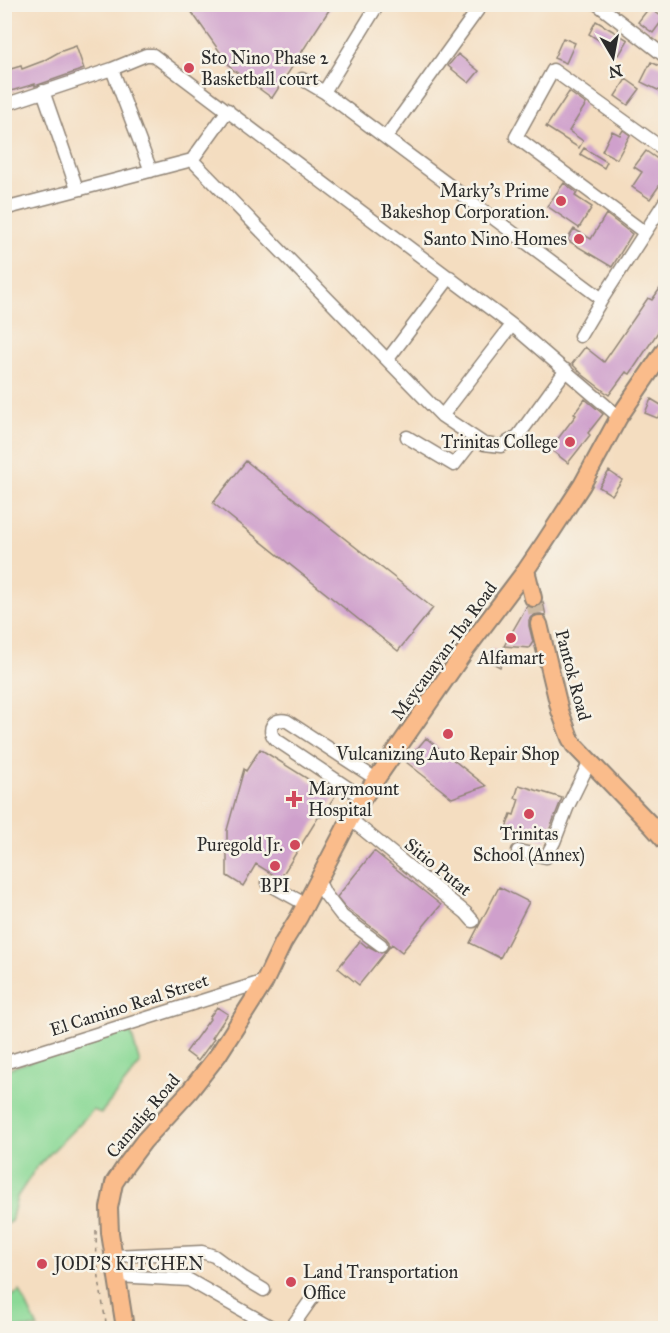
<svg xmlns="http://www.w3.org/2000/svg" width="670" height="1333" viewBox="0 0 670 1333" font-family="'IM FELL Great Primer',serif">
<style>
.green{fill:#8cd997;stroke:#5c8261;stroke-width:1.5}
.building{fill:#cfa0cc}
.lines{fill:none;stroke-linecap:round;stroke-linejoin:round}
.major-tunnel{stroke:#ccb9a2;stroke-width:16;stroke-dasharray:16 8;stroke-linecap:butt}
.minor-casing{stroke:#908476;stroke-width:15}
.major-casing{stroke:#908476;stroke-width:20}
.path{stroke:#908476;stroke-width:1.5;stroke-dasharray:4.5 4.5;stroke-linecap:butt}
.minor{stroke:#fff;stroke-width:12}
.major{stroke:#fabc8b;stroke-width:16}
.poi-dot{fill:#d1495b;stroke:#f7f3e8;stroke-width:2}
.labels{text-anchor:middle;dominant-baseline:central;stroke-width:5;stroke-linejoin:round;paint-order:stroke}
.poi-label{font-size:18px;fill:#2b2b2b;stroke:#f7f3e8;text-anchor:start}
.street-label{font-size:18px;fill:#2b2b2b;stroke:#f7f3e8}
</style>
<rect width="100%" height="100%" fill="#f7f3e8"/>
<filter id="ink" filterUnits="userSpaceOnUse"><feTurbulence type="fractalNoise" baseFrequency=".0167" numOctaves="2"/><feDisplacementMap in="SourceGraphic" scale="12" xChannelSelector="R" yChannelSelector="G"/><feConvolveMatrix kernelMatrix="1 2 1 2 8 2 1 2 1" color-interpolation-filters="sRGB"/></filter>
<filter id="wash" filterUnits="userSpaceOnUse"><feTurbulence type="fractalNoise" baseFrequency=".008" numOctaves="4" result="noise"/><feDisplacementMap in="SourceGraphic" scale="24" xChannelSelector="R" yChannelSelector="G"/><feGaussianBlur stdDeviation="1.35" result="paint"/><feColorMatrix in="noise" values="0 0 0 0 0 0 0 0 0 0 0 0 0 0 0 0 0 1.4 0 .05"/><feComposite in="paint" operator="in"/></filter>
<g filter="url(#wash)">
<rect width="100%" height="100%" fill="#f4ddc0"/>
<!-- green -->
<path class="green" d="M130 1029 140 1064 101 1113 93 1110 36 1168 17 1197 11 1222 5 1225 4 1070Z
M20 1291 38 1328H5V1298L6 1300Z"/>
<g id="blocks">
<!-- building -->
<path class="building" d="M186 4H333L272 98 232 69Z
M649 8 664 18 653 33 638 22Z
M596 21 628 40 619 55 604 46 605 44 589 34Z
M563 38 575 43 566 63 554 58Z
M76 46 84 69 35 86V84L4 93V71L21 66 22 69 43 61 59 52Z
M458 54 479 71 469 83 448 66Z
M651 62 666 69V94L641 82Z
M626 79 640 89 628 105 615 96Z
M569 92 586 104 569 131 583 141 579 148 546 127Z
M623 130 630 135 617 159 602 151 612 131 620 135Z
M584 148 607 162 604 168 580 154Z
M646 151 666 165V176L650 199 632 187 642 172 634 167Z
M564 183 577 193 575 196 592 207 579 228 547 206Z
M606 214 632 234 612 267 567 240 574 229 591 239Z
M666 280V320L630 374 626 372 609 395 583 375 572 364 585 347 604 362 648 298 652 300Z
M585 399 603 414 588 433 590 435 568 463 550 449 576 415 574 414Z
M651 399 666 408V410L657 418 645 413Z
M246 461 433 608 398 651 213 503Z
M609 471 622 480 612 495 599 487Z
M543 602 546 616 541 614H536L531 617 529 620V626L533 642 529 648 504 646 527 606 531 608H536Z
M493 649 506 656 500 667 487 660Z
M426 738 486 786 452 798 406 762Z
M260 749 335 796 321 817 319 816 280 879 256 864 243 886 227 876V830L244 769 246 771Z
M519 785 562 798 545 841 506 828 511 814 514 815 519 799 515 798Z
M374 851 441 905 402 952 392 944 359 985 338 968 360 941 367 947 368 946 381 953 387 950 389 947V942L386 938 345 907 337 897Z
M499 887 529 902 500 958 470 943Z
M217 1007 228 1014 212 1038 214 1039 198 1061 186 1052 210 1019 209 1018Z"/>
</g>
</g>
<g filter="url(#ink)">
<use href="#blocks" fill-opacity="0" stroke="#908476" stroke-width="1.5"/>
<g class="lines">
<!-- major-tunnel -->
<path class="major-tunnel" d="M533 598 539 624"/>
<defs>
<path id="minor" d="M378 4 324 92 602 299
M597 4 666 57
M112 69 151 171
M302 79 324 92
M43 91 77 189
M4 105 112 69 146 55H153L512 325 619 417
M386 137 482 4
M192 160 442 416 484 444 501 446 518 436 566 370
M4 209 192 160 228 110
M644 232 516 137 553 70 666 151
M580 336 602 299 666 200
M388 359 450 277
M442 416 512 325
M407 437 454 465 475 438
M363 798 275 739C266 729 274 717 287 721L376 779
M350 819 466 913 473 921
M518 851 546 857 554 842 567 808 590 761
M318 880 325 894 342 916 381 945
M267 883 305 904
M4 1063 262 982 264 983
M113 1256 202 1252 214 1256 244 1278 264 1290
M117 1276 189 1280 273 1328
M291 1328 315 1294"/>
<path id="major" d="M526 570 533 598
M539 624 560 711 570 738 574 745 651 825 666 842
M125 1328 110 1233 109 1208 114 1183 126 1165 144 1141 189 1092 218 1055 264 983 283 943 299 917 350 819 363 798 465 651 526 570 545 542 582 485 619 417 666 348"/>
</defs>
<!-- minor casing -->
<use href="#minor" class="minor-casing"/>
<!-- major casing -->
<use href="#major" class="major-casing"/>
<!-- path -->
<path class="path" d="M96 1230C96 1264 101 1296 107 1328"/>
<!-- minor -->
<use href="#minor" class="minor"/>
<!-- major -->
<use href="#major" class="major"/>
</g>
</g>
<!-- markers -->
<g class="poi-dot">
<circle cx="189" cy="68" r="6"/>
<circle cx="561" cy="201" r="6"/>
<circle cx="579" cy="239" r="6"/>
<circle cx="570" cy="442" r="6"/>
<circle cx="511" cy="638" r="6"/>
<circle cx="448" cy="734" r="6"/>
<path d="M291 790h6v6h6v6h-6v6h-6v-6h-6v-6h6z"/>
<circle cx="529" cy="814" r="6"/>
<circle cx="295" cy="845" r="6"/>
<circle cx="275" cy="866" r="6"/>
<circle cx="42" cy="1264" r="6"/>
<circle cx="291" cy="1282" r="6"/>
</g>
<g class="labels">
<!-- poi labels -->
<g class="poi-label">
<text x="201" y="58">Sto Nino Phase 2<tspan x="201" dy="21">Basketball court</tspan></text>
<text x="549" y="191" text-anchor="end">Marky's Prime<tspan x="549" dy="21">Bakeshop Corporation.</tspan></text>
<text x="567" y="239" text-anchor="end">Santo Nino Homes</text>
<text x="558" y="442" text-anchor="end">Trinitas College</text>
<text x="511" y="658" text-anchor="middle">Alfamart</text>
<text x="448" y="754" text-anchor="middle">Vulcanizing Auto Repair Shop</text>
<text x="308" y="789">Marymount<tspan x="308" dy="21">Hospital</tspan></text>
<text x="529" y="834" text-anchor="middle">Trinitas<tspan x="529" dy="21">School (Annex)</tspan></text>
<text x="283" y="845" text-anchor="end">Puregold Jr.</text>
<text x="275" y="886" text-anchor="middle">BPI</text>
<text x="54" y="1264">JODI'S KITCHEN</text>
<text x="303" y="1272">Land Transportation<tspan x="303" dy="21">Office</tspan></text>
</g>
<!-- street labels -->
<g class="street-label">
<text transform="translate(444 651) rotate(-54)">Meycauayan-Iba Road</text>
<text transform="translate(573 675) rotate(75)">Pantok Road</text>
<text transform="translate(438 867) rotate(39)">Sitio Putat</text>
<text transform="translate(129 1005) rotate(-18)">El Camino Real Street</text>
<text transform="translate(143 1116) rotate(-50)">Camalig Road</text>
</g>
</g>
<!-- margin -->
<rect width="670" height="1333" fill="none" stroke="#f7f3e8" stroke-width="24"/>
<!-- north arrow -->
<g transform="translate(613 57) rotate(170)" stroke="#f7f3e8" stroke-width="4.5" paint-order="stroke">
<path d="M0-4.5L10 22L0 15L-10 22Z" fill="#2b2b2b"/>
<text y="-9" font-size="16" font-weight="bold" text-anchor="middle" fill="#2b2b2b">N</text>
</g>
</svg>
